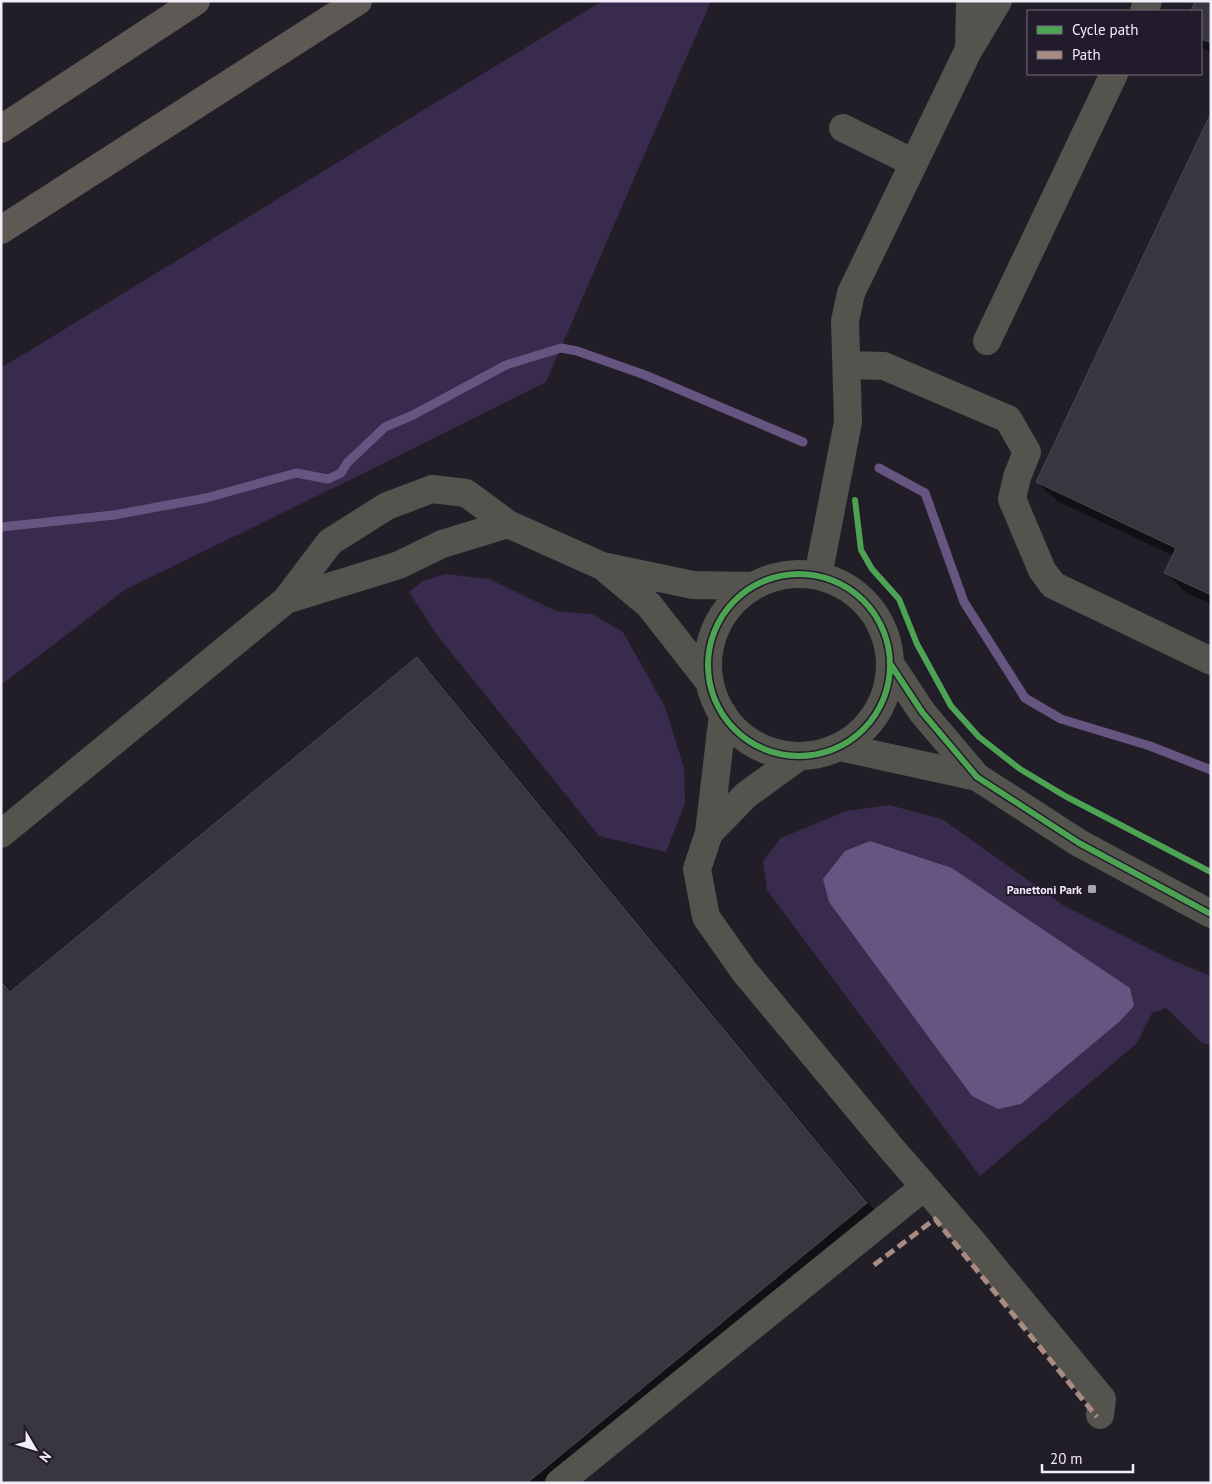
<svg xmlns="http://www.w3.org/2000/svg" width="1212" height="1484" viewBox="0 0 1212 1484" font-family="'PT Sans',sans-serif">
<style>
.green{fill:#392b4d;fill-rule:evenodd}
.water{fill:#665581}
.shadow{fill:#0007}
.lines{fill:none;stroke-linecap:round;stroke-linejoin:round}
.stream{stroke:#665581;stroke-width:9}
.building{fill:#3a363f;stroke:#4b4850}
.minor{stroke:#55534d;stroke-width:28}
.highway{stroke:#5d5a56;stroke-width:28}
.quiet{stroke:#a88b81;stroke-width:5;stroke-dasharray:10 5;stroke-linecap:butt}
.cycleway-casing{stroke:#211b2b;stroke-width:9}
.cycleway{stroke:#4ca352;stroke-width:6}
.poi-dot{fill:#a9a5b0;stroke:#211b2b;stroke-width:2}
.labels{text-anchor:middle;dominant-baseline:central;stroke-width:4;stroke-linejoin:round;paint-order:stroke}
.poi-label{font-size:12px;font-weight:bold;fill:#f1edf9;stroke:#211b2b;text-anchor:end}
</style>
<rect width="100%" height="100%" fill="#221e28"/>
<!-- green -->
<path class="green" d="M602 1H711L546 382 360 475 126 589 1 685V368Z
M445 574 489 579 556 611 592 614 623 632 665 707 684 768 685 803 666 852 599 836 437 635 409 592 423 581Z
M889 805 942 819 1063 905 1167 958 1211 976V1045L1202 1043 1166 1008 1152 1013 1137 1043 980 1176 767 890 763 861 781 838 846 811ZM952 868 1130 988 998 1109Z"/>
<!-- water -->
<path class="water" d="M870 841 952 868 1130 988 1134 1006 1119 1022 1021 1104 998 1109 972 1096 829 902 823 879 845 851Z"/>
<!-- shadow -->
<path class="shadow" d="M1197 1H1211V53L1201 47V11H1192Z
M1211 116V604L1185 592 1166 573 1174 556 1057 501 1037 482Z
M417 658 436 678 885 1223 570 1483H1V979L12 992Z"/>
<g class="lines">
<!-- stream -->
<path class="stream" d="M879 468 925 493 964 602 1025 698 1061 719 1150 746 1211 770
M1 527 114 515 206 498 296 473 328 479 341 473 347 463 385 427 413 415 506 365 561 348 577 351 645 375 803 442"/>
</g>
<!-- building -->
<path class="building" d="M1195 1H1211V43L1201 39V11H1191Z
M1211 113V595L1164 573 1176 548 1036 482Z
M417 657 867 1203 527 1483H1V981L10 992Z"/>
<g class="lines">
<!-- minor -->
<path class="minor" d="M1144 11 1148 1
M969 47 970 1
M843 128 914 163
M987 341 1114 74
M847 365 884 366 1008 419 1027 452 1017 477 1012 499 1042 570 1053 585 1211 661
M607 570 649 605 710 683
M708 665a91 91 0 1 1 182 0a91 91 0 1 1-182 0Z
M818 576 848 422 845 321 851 293 968 51 998 1
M286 600 399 565 442 544 508 524
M891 665 922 712 977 777 1079 843 1211 914
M723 714 709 833 697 869 706 917 744 971 891 1148 970 1239 1102 1399 1100 1415
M840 747 977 777
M709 833 746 795 800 756
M1 834 286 600 330 542 387 506 432 489 466 493 508 524 602 566 693 585 754 586
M559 1483 924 1187"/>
<!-- highway -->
<path class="highway" d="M1 129 196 1
M1 230 358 1"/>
<!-- quiet -->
<path class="quiet" d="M874 1265 935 1219 1097 1417"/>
<defs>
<path id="cycleway" d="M855 500 861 550 872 569 899 599 917 644 951 706 979 737 1020 769 1065 796 1211 872
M708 665a91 91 0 1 1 182 0a91 91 0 1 1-182 0Z
M891 665 922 712 977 777 1079 843 1211 914"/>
</defs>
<!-- cycleway casing -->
<use href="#cycleway" class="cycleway-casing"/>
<!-- cycleway -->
<use href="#cycleway" class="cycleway"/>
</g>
<!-- markers -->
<rect class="poi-dot" x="1087" y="884" width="10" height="10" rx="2.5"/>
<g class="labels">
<!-- poi labels -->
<g class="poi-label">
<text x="1082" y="889">Panettoni Park</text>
</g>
</g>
<!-- border -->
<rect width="1212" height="1484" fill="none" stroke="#f1edf9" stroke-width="5"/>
<!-- legend -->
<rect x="1027" y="10" width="175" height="65" fill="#211b2b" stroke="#746f7d"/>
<rect x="1037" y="26" width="25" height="8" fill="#4ca352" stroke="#746f7d"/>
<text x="1072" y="35" font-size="15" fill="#f1edf9">Cycle path</text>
<rect x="1037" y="51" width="25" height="8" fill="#a88b81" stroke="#746f7d"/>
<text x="1072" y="60" font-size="15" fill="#f1edf9">Path</text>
<!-- north arrow -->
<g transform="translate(35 1449) rotate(128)" stroke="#211b2b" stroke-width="4" paint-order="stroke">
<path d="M0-4L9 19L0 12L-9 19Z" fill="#f1edf9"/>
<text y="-8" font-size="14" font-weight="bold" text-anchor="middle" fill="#f1edf9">N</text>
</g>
<!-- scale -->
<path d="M1042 1464v8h91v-8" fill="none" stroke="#f1edf9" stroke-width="2.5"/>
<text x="1050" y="1464" font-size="15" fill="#f1edf9" stroke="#211b2b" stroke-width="4" paint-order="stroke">20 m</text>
</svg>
